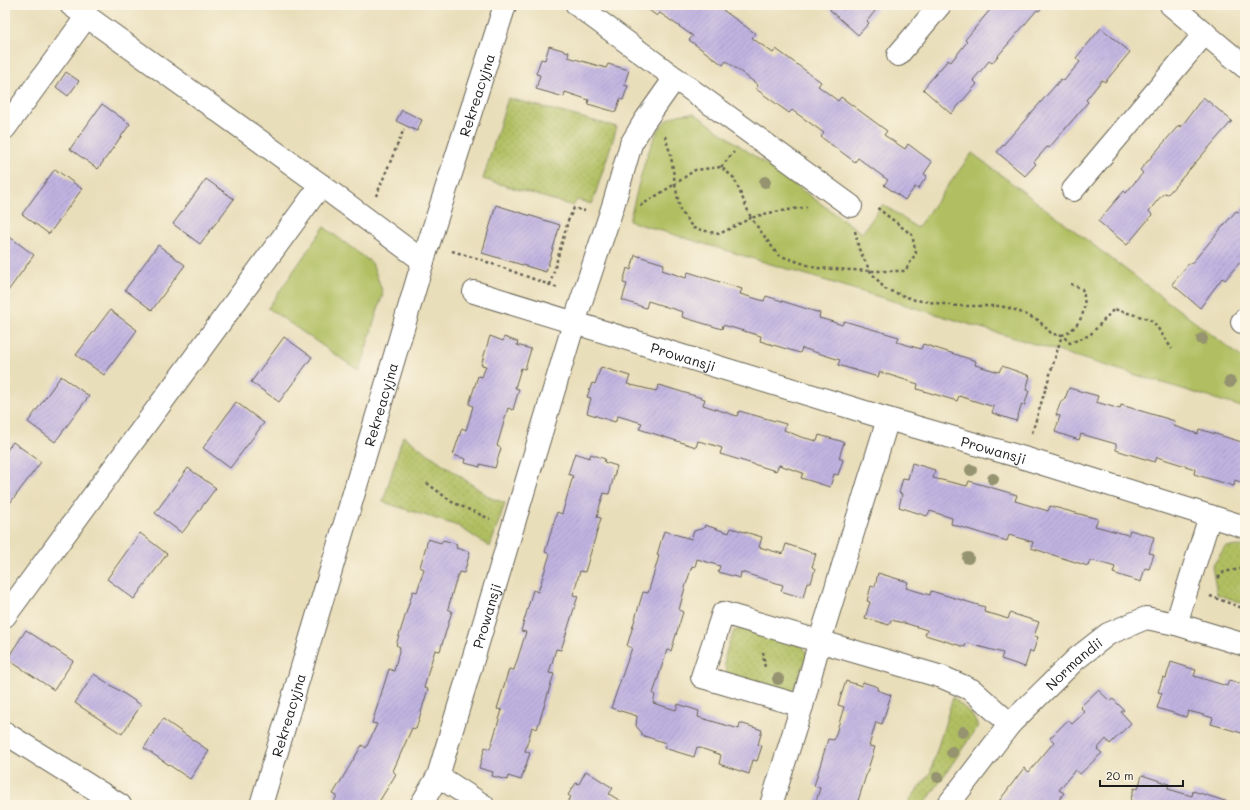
<svg xmlns="http://www.w3.org/2000/svg" width="1250" height="810" viewBox="0 0 1250 810" font-family="Mali,sans-serif">
<style>
.grass{fill:url(#grass-dots);stroke:#666e3f}
.park{fill:#b1bf62;stroke:#666e3f}
.building{fill:url(#building-hatch)}
.lines{fill:none;stroke-linecap:round;stroke-linejoin:round}
.minor-casing{stroke:#646053;stroke-width:24}
.path{stroke:#646053;stroke-width:2.5;stroke-dasharray:3 3;stroke-linecap:butt}
.minor{stroke:#fff;stroke-width:22}
.tree{fill:#959370}
.labels{text-anchor:middle;dominant-baseline:central;stroke-width:4;stroke-linejoin:round;paint-order:stroke}
.street-label{font-size:14px;fill:#1c1c1c;stroke:#fcf5e5}
</style>
<defs>
<pattern id="grass-dots" width="8" height="8" patternUnits="userSpaceOnUse"><rect width="8" height="8" fill="#b1bf62"/><path d="M2 2h.1M6 6h.1" fill="none" stroke="#98a454" stroke-width="1.8" stroke-linecap="round"/></pattern>
<pattern id="building-hatch" width="6" height="6" patternUnits="userSpaceOnUse"><rect width="6" height="6" fill="#c0b3e1"/><path d="M-1 1l2-2M0 6l6-6M5 7l2-2" fill="none" stroke="#a499c0"/></pattern>
</defs>
<rect width="100%" height="100%" fill="#fcf5e5"/>
<filter id="ink" filterUnits="userSpaceOnUse"><feTurbulence type="fractalNoise" baseFrequency=".025" numOctaves="2"/><feDisplacementMap in="SourceGraphic" scale="8" xChannelSelector="R" yChannelSelector="G"/><feConvolveMatrix kernelMatrix="1 2 1 2 8 2 1 2 1" color-interpolation-filters="sRGB"/></filter>
<filter id="wash" filterUnits="userSpaceOnUse"><feTurbulence type="fractalNoise" baseFrequency=".012" numOctaves="4" result="noise"/><feDisplacementMap in="SourceGraphic" scale="16" xChannelSelector="R" yChannelSelector="G"/><feGaussianBlur stdDeviation="0.9" result="paint"/><feColorMatrix in="noise" values="0 0 0 0 0 0 0 0 0 0 0 0 0 0 0 0 0 1.4 0 .05"/><feComposite in="paint" operator="in"/></filter>
<g filter="url(#wash)">
<rect width="100%" height="100%" fill="#e9deba"/>
<!-- grass -->
<path class="grass" d="M508 98 617 127 592 204 577 200 573 206 483 179Z
M403 436 491 498 505 503 490 547 458 526 383 502Z
M1241 546 1245 548V604L1217 594 1212 567 1225 547Z
M741 629 803 646 808 655 792 692 731 676C717 665 729 646 734 631Z
M953 697 972 715 978 726 924 805H906L930 773Z"/>
<!-- park -->
<path class="park" d="M694 113 862 233 883 204 917 228 972 153 1245 360V408L629 221C637 195 646 141 665 122 673 114 684 114 694 113Z
M324 227 372 263 383 293 359 371 268 308Z"/>
<g id="blocks">
<!-- building -->
<path class="building" d="M642 5H716L756 34 752 38 773 53 776 49 821 82 818 86 829 94 838 101 841 97 887 131 884 135 905 149 908 144 932 162 924 174 927 176 918 189 915 187 905 200 884 185 888 180 874 170 858 158 855 162 821 137 824 133 792 110 789 113 756 89 758 85 726 61 723 65 689 40 693 36 660 13 657 16Z
M834 5H880L867 21 869 23 858 35 830 10Z
M994 5H1044L1039 11 1037 10 992 63 989 61 973 80 977 84 951 114 923 89 948 60 951 62 967 42 965 40Z
M1101 28 1130 52 1105 82 1102 80 1086 100 1088 102 1049 148 1047 147 1034 162 1036 164 1025 176 997 152 1061 79 1064 81 1072 71 1080 62 1076 58Z
M549 46 569 52 568 57 606 68 608 64 629 70 624 85 628 86 623 100 620 99 616 112 588 104 589 100 565 92 564 97 536 89 540 75 536 74 541 59 545 60Z
M66 72 79 81 68 96 56 87Z
M1203 97 1232 121 1168 194 1164 193 1156 202 1149 211 1152 215 1127 245 1098 221 1124 191 1126 193 1134 183 1143 173 1140 170 1179 125 1181 127Z
M102 104 130 124 98 169 70 149Z
M402 110 422 120 417 131 396 121Z
M55 169 82 189 49 234 22 214Z
M206 179 234 199 200 244 173 224Z
M496 205 560 225 546 272 482 253Z
M1245 205V256L1225 280 1222 278 1200 308 1172 284 1190 262 1191 264 1236 211 1239 212Z
M7 235 34 255 5 295V237Z
M158 245 185 265 152 310 125 290Z
M635 255 664 264 662 270 686 278 688 272 742 289 740 294 764 301 766 296 820 313 819 318 830 321 842 325 844 321 899 337 897 342 921 349 923 344 976 361 975 365 999 372 1002 366 1030 376 1026 390 1029 391 1024 406 1022 404 1016 421 992 413 994 407 959 396 957 401 917 389 918 384 880 372 878 377 838 365 840 360 802 348 800 353 760 341 761 336 723 325 722 329 682 317 683 312 648 301 646 308 622 300 627 284 623 283 627 268 631 270Z
M110 310 137 330 104 375 76 355Z
M490 336 503 341 504 337 518 342 517 345 531 349 525 369 521 368 515 388 519 389 513 410 508 408 497 446 501 448 495 468 480 464V467L465 463 466 459 453 455 462 428 466 430 470 417 473 406 469 404 478 376 482 377 486 366 481 365Z
M284 337 312 357 279 402 251 382Z
M601 367 630 376 627 384 656 391 659 385 705 399 703 405 737 416 739 411 786 424 784 430 801 437 817 441 819 435 844 442 839 458 843 460 838 475 834 474 830 487 801 478 803 473 779 465 776 471 720 454 722 448 710 444 698 441 696 447 639 429 642 423 618 416 615 422 587 413 591 398 587 397 592 383 595 384Z
M61 376 89 396 55 442 28 422Z
M1069 388 1098 396 1096 402 1120 409 1121 405 1175 421 1174 426 1198 434 1199 429 1245 443V484L1235 480 1234 486 1213 480 1194 474 1195 469 1157 457 1155 462 1135 456 1116 450V444L1081 434 1079 440 1055 432 1060 416 1056 415 1061 401H1064Z
M236 402 264 423 230 468 203 448Z
M13 442 41 462 7 507 5 505V453Z
M575 453 589 458 591 454 605 459 604 462 617 466 609 494 604 493 600 505 597 517 601 518 585 572 580 571 573 595 578 596 561 650 556 649 549 673 554 674 537 729 532 727 525 751 530 753 521 780 508 776 507 780 492 776 493 772 479 768 485 747 490 749 502 710 497 709 509 669 514 670 526 632 521 631 533 590 538 592 550 554 545 552 557 512 562 514 573 476 568 474Z
M912 463 935 470 933 478 967 486 969 481 1017 495 1015 501 1048 511 1050 506 1098 519 1095 526 1128 535 1130 530 1154 537 1149 553 1154 554 1149 569 1145 568 1141 582 1113 573 1115 567 1102 563 1090 560 1088 566 1031 548 1033 542 1009 535 1007 541 951 524 952 518 930 511 927 516 899 507 902 494 899 493 903 478 908 479Z
M188 468 216 488 182 533 155 513Z
M705 525 729 533 731 528 762 537 759 547 783 554 786 544 816 554 812 567 815 569 811 583 807 582 803 598 781 591 783 585 741 572 740 578 718 572 720 566 697 559 695 567 692 566 684 591 679 610 683 612 671 651 667 650 653 694 655 695 653 703 676 710 678 704 699 711 698 717 739 729 740 723 762 730 758 745 762 746 757 761 753 760 749 774 719 764 721 755 697 747 694 757 664 748 666 743 641 735 642 733 636 726 637 716 611 708 628 659 632 648 627 646 643 592 648 593 659 556 657 555 664 531 691 539 694 531 704 528Z
M140 533 167 554 134 599 107 579Z
M428 539 441 543 443 540 457 544 456 548 470 552 464 573 459 572 453 590 448 609 452 611 440 651 435 650 429 669 424 688 428 689 416 729 412 728 393 771 396 774 377 805H332L337 796 333 794 362 745 366 748 377 724 372 723 389 669 394 671 400 647 396 645 413 591 417 592 424 569 420 567Z
M878 573 908 582 906 588 930 595 931 591 985 607 984 612 996 615 1008 619 1010 613 1039 622 1034 636 1038 637 1033 652 1030 651 1025 667 1001 659 1003 653 966 643 965 647 925 635 927 630 908 624 891 620 889 625 865 618 870 602 867 601 871 586 875 587Z
M26 630 73 661 54 690 7 659Z
M1171 662 1196 670 1194 676 1227 686 1229 680 1245 685V734L1211 724 1213 718 1200 714 1188 711 1186 717 1157 708 1162 693 1158 692 1163 677 1166 678Z
M94 674 141 705 122 734 75 703Z
M846 681 862 686 863 682 878 687 877 690 891 695 882 724 876 722 869 746 875 747 857 804 852 802 851 805H815L820 788 814 786 828 739 834 740 844 707 838 705Z
M1098 690 1110 701 1113 699 1124 710 1121 712 1131 723 1110 744 1106 739 1097 749 1102 753 1080 774 1075 770 1059 790 1064 793 1055 805H996L1024 768 1029 772 1054 742 1050 738 1068 720 1072 724 1085 712 1080 707Z
M163 719 209 751 190 779 144 748Z
M586 771 613 788 609 794 627 805H565L571 797 568 795 576 783 579 784Z
M1142 775 1169 784 1168 789 1192 796 1193 791 1238 805H1132L1133 803 1130 802 1134 788 1138 789Z"/>
</g>
</g>
<g filter="url(#ink)">
<use href="#blocks" fill-opacity="0" stroke="#646053" stroke-width="1"/>
<g class="lines">
<defs>
<g id="minor">
<path d="M71 5 321 185 423 261"/>
<path d="M1171 5 1245 67"/>
<path d="M898 55 940 5"/>
<path d="M675 78 851 206"/>
<path d="M5 128 87 16"/>
<path d="M1073 190 1205 33"/>
<path id="s1" d="M474 292 888 419 1024 458 1245 527"/>
<path d="M1242 322 1245 319"/>
<path d="M888 419 820 640 802 706 702 677 723 613 942 677 972 690 1010 724"/>
<path d="M5 616 321 185"/>
<path d="M1176 624 1210 516"/>
<path d="M5 733 120 805"/>
<path d="M438 776 483 805"/>
<path id="s2" d="M261 805 423 261 505 5"/>
<path id="s3" d="M421 805 438 776 574 323 613 206 631 144 644 122 675 78 577 5"/>
<path d="M771 805 802 706"/>
<path id="s4" d="M948 805 1010 724 1076 659 1108 634 1146 618 1176 624 1245 645"/>
</g>
</defs>
<!-- minor casing -->
<use href="#minor" class="minor-casing"/>
<!-- path -->
<path class="path" d="M665 136 671 156 675 184 695 170 721 167 734 178 751 218 768 213 807 207
M721 167 734 152
M376 196 404 129
M640 206 675 184 680 210 693 228 719 234 751 218 778 255 816 268 870 271H905L916 253 912 235 875 206
M855 231 859 249 870 271 885 289 915 300 958 306H1000L1013 309 1038 320 1052 334 1062 335 1070 343 1090 335 1114 309 1149 319 1155 324 1172 349
M452 251 479 259 558 288
M550 285 568 221 574 208 585 211
M1032 433 1062 335C1081 328 1089 307 1082 289L1071 284
M427 483 452 502 490 519
M1218 578 1224 572 1240 569 1245 572
M1210 596 1245 609
M763 652 765 669"/>
<!-- minor -->
<use href="#minor" class="minor"/>
</g>
<!-- trees -->
<g class="tree">
<circle cx="765" cy="182" r="6"/>
<circle cx="1202" cy="339" r="6"/>
<circle cx="1230" cy="382" r="6"/>
<circle cx="971" cy="470" r="6"/>
<circle cx="993" cy="479" r="6"/>
<circle cx="968" cy="558" r="6"/>
<circle cx="778" cy="679" r="6"/>
<circle cx="963" cy="732" r="6"/>
<circle cx="952" cy="752" r="6"/>
<circle cx="938" cy="777" r="6"/>
</g>
</g>
<g class="labels">
<!-- street labels -->
<g class="street-label">
<text stroke="none"><textPath href="#s2" startOffset="742">Rekreacyjna</textPath></text>
<text stroke="none"><textPath href="#s1" startOffset="219">Prowansji</textPath></text>
<text stroke="none"><textPath href="#s2" startOffset="418">Rekreacyjna</textPath></text>
<text stroke="none"><textPath href="#s1" startOffset="543">Prowansji</textPath></text>
<text stroke="none"><textPath href="#s3" startOffset="201">Prowansji</textPath></text>
<text stroke="none"><textPath href="#s4" startOffset="190">Normandii</textPath></text>
<text stroke="none"><textPath href="#s2" startOffset="94">Rekreacyjna</textPath></text>
</g>
</g>
<!-- margin -->
<rect width="1250" height="810" fill="none" stroke="#fcf5e5" stroke-width="20"/>
<!-- scale -->
<path d="M1100 780v6h83v-6" fill="none" stroke="#1c1c1c" stroke-width="2"/>
<text x="1106" y="780" font-size="12" fill="#1c1c1c" stroke="#fcf5e5" stroke-width="3" paint-order="stroke">20 m</text>
</svg>
